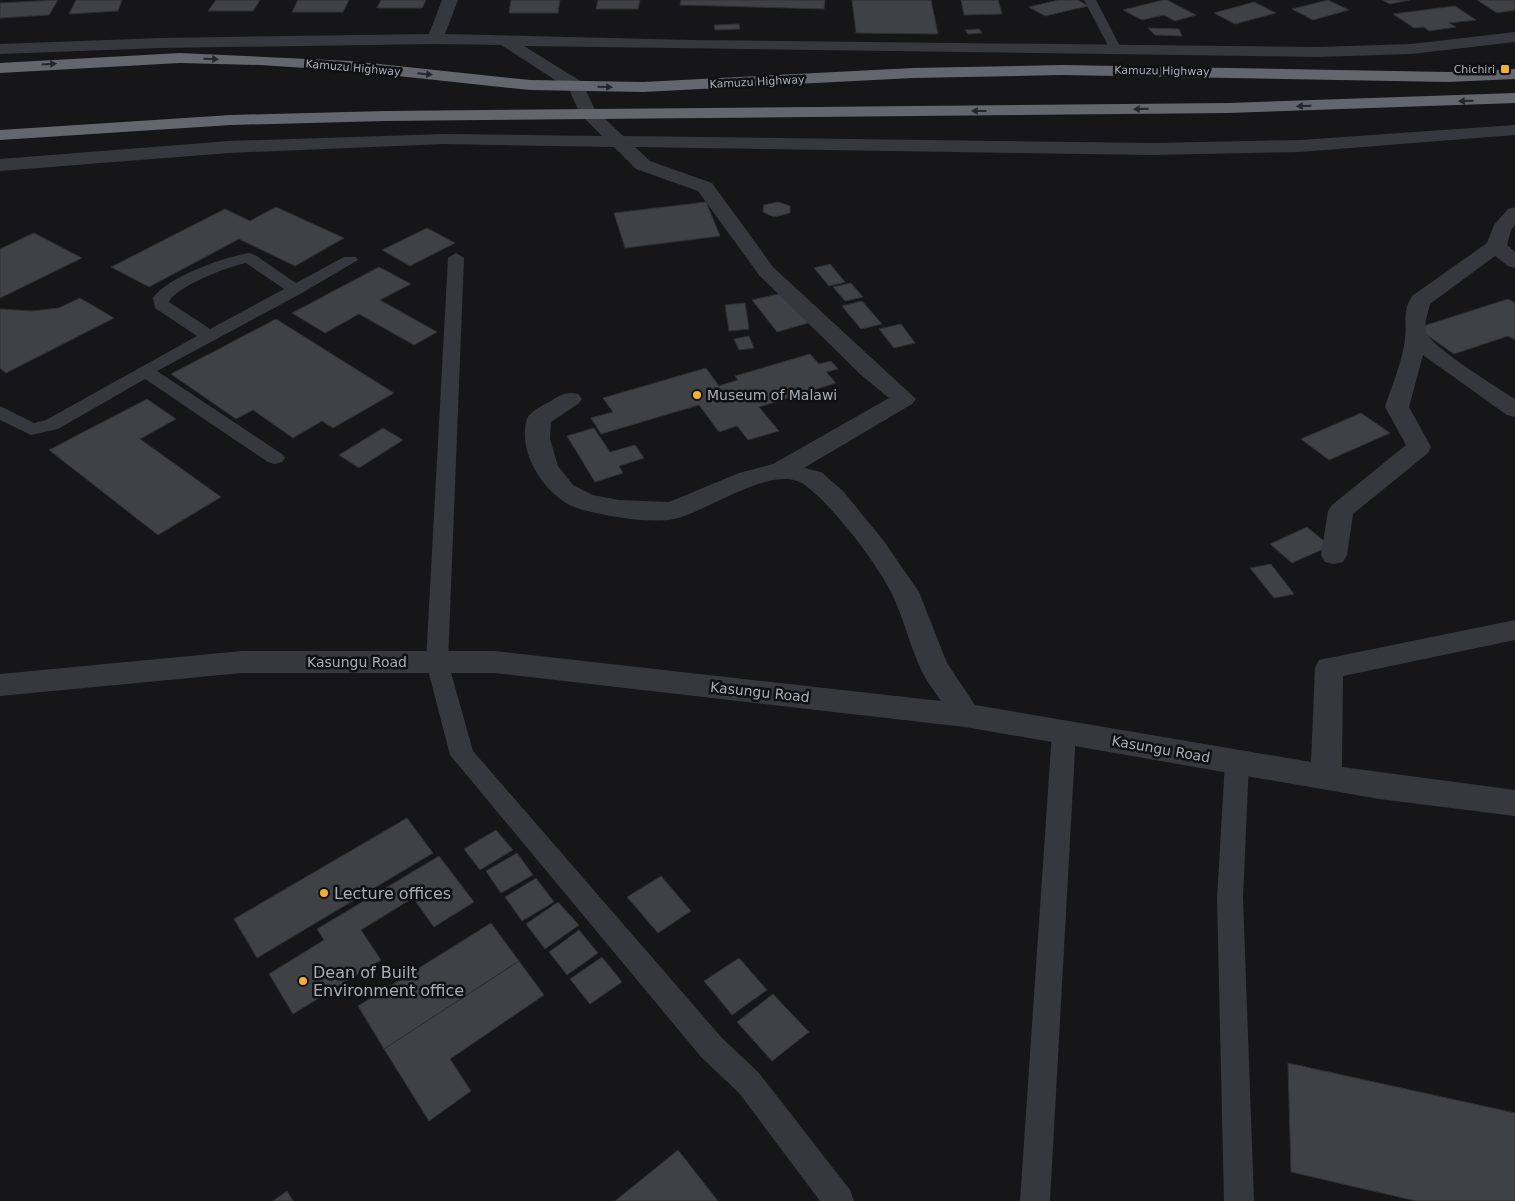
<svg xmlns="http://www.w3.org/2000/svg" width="1515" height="1201" viewBox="0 0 1515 1201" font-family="'DejaVu Sans',sans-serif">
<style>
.building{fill:#404145;stroke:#303034}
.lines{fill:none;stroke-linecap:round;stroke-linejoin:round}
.lane{fill:#37383d;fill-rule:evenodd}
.street{fill:#37383d;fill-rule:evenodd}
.highway{fill:#63666e;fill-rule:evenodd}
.oneway{fill:#26262a}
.poi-dot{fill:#f2b134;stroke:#111113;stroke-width:2}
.labels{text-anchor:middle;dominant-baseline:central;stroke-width:5;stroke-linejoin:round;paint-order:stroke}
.far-street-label{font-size:11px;fill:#a8adb8;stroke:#111113}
.far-poi-label{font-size:11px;fill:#a8adb8;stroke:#111113;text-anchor:end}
.poi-label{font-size:14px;fill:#a8adb8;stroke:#111113;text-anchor:start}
.street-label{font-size:14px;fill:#a8adb8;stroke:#111113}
.near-poi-label{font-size:16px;fill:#a8adb8;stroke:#111113;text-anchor:start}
</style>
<rect width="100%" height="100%" fill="#161618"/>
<!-- building -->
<path class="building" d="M58 0 49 15 0 18V3Z
M76 0H122L118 11 69 14Z
M216 0H260L253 11H208Z
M298 0H349L343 12H292Z
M381 0H426L422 8H377Z
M511 0H560L558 13H509Z
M598 0H640L638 9H596Z
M681 0H825L824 9 680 5Z
M852 0H931L938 34 856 33Z
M961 0H998L1002 14 964 15Z
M1058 0H1078L1088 6 1045 16 1029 7Z
M1163 0H1167L1196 15 1175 21 1164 15 1142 20 1123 10Z
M1328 0 1349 10 1313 20 1292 9Z
M1382 0H1410L1390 4Z
M1477 0H1515V10L1497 13Z
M1254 2 1276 13 1235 24 1214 13Z
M1455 6 1476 20 1449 23 1456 27 1429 31 1424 27 1414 28 1393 14Z
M739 24 740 29 715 30 714 25Z
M1148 28 1179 29 1182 36 1155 35Z
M979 29 982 33 968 34 965 30Z
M706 202 720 236 625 248 614 213Z
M778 202 790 206V213L774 217 763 212 764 205Z
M276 207 344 238 295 266 239 239 149 287 111 267 225 209 250 221Z
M427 228 455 243 410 266 382 250Z
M34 233 82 258 0 298V249Z
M830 264 845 282 829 286 814 268Z
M379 267 411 284 380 300 437 332 414 345 359 314 325 333 292 313Z
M851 283 863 297 845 301 833 287Z
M787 292 812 322 777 332 752 300Z
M80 298 114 318 6 373 0 368V309L32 311 59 308Z
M1508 299 1515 303V340L1508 336 1454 354 1417 328Z
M862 301 882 324 861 329 842 306Z
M745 303 749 329 729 331 725 305Z
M276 319 394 393 333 428 322 421 293 438 253 410 236 419 171 374Z
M901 324 915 343 894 348 879 329Z
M749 336 754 348 739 350 734 339Z
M810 354 819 364 831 361 838 369 826 372 836 383 759 407 779 431 748 440 737 426 719 432 699 405 601 434 591 418 613 412 603 398 706 368 719 386 738 380 735 376Z
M147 399 176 419 140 439 221 497 158 535 49 450Z
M1361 413 1390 433 1329 460 1301 439Z
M383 428 403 440 359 468 339 455Z
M594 428 610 452 635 445 644 458 619 466 623 473 595 482 567 436Z
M1307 527 1330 546 1292 563 1270 544Z
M1271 564 1294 594 1274 598 1250 568Z
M407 818 433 853 257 958 234 919Z
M496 830 513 850 480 870 464 849Z
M517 853 533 875 501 893 486 871Z
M439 856 474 902 434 927 413 898 361 930 381 960 293 1014 269 974 324 940 317 929Z
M661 876 691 911 658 933 627 897Z
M536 878 554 902 522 921 505 897Z
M558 902 579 925 545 949 526 924Z
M491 923 519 961 384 1049 358 1006Z
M579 930 598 953 567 975 549 952Z
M602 957 622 982 590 1004 570 979Z
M739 958 767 990 732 1015 704 981Z
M519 961 544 995 450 1059 471 1091 429 1121 384 1049Z
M773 994 809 1032 772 1061 737 1022Z
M1288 1063 1515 1113V1201H1416L1291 1172Z
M678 1150 718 1201H615Z
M287 1191 293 1201H273Z"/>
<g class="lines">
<!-- lane -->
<path class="lane" d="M1084 0H1096L1122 50 1120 53H1112Z
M249 253 255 255 296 283 344 257H356L358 260 302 293 157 371 282 454 285 458 282 462 275 464 268 462 145 379 58 429 31 435 0 420V406L34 423 46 420 197 336 155 308 153 298C167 277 224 257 249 253ZM246 263 284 289 210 329 169 302C175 287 229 266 246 263Z
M456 253 464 258 448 662 473 751 722 1038 759 1073 850 1190 854 1201H820L739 1093 702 1058 450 755 426 662 448 258Z
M1064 723 1072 726 1076 732 1050 1201H1020L1052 732 1056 726Z
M1237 752 1245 755 1249 762 1243 898 1254 1201H1224L1217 898 1225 762 1229 755Z"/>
<!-- street -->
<path class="street" d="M442 0H458L445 34 693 40 1318 47 1411 44 1515 32V42L1411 54 1318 57 524 46 582 82 594 108 623 136 1153 143 1300 140 1515 125V135L1300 152 1153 155 635 147 650 161 712 183 773 267 916 399 912 404 804 468 821 472 843 491 883 540 919 592 947 663 975 705 1311 762 1315 668 1319 660 1515 620V640L1343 676 1342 767 1515 790V816L1379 799 965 727 494 673H242L0 696V674L242 651H494L941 701C933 689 924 678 919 665 909 642 903 617 892 594 876 562 834 507 805 485 773 462 708 512 674 519 650 524 604 516 580 509 548 500 516 454 527 419 530 411 544 405 551 401 560 395 567 391 578 394L582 399 578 404 551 422 550 439 558 466 573 485 593 495 619 500 669 502 739 473 773 464 889 398 860 374 759 275 698 191 636 169 614 147 444 144 229 153 0 171V159L229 141 444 134 602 136 580 114 569 89 501 45 435 44 161 48 0 54V44L161 38 429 34Z
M1515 207V225L1511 230 1507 245 1515 252V268L1508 266 1495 256 1430 304C1428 312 1423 326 1427 334 1436 350 1497 387 1515 399V417L1507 415 1423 355 1409 407 1431 447 1428 453 1353 514 1347 555 1343 562 1334 564 1325 562 1321 555 1328 511 1332 505 1406 445 1385 407C1391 388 1404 357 1405 338 1407 323 1402 312 1412 296L1487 243 1494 225 1508 209Z"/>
<!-- highway -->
<path class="highway" d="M180 53 351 61 530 80 643 82 913 68 1062 65 1448 72 1515 69V79L1448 82 1062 75 913 78 643 92 530 90 351 71 260 65 180 63 0 73V63Z
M1515 93V103L1228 113 385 121 231 125 0 140V130L231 115 385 111 1228 103Z"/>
</g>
<!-- one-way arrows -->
<defs><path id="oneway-solid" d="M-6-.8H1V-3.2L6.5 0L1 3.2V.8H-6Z" transform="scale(1.25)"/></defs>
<g class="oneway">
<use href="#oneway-solid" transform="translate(211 59) rotate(2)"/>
<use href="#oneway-solid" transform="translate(49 64) rotate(-3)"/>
<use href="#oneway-solid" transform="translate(425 74) rotate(6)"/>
<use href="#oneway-solid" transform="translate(605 87) rotate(1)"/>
<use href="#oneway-solid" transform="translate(1466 101) rotate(178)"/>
<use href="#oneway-solid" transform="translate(1304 106) rotate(179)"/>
<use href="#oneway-solid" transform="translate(1141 109) rotate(179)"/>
<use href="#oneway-solid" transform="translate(979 111) rotate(180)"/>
</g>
<!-- markers -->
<g class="poi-dot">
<rect x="1500" y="64" width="10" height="10" rx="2.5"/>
<circle cx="697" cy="395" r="5"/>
<circle cx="324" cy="893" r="5"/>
<circle cx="303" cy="981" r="5"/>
</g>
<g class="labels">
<!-- far-street labels -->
<g class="far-street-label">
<text transform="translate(353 68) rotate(5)">Kamuzu Highway</text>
<text transform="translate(1162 71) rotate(1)">Kamuzu Highway</text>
<text transform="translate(757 82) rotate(-3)">Kamuzu Highway</text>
</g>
<!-- far-poi labels -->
<g class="far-poi-label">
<text x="1495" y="69">Chichiri</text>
</g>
<!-- poi labels -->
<g class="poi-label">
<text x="707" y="395">Museum of Malawi</text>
</g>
<!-- street labels -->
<g class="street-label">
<text x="357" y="662">Kasungu Road</text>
<text transform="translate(760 692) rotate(6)">Kasungu Road</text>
<text transform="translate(1161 749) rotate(10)">Kasungu Road</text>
</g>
<!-- near-poi labels -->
<g class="near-poi-label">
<text x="334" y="893">Lecture offices</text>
<text x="313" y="972">Dean of Built<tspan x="313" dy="18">Environment office</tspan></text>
</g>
</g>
</svg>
